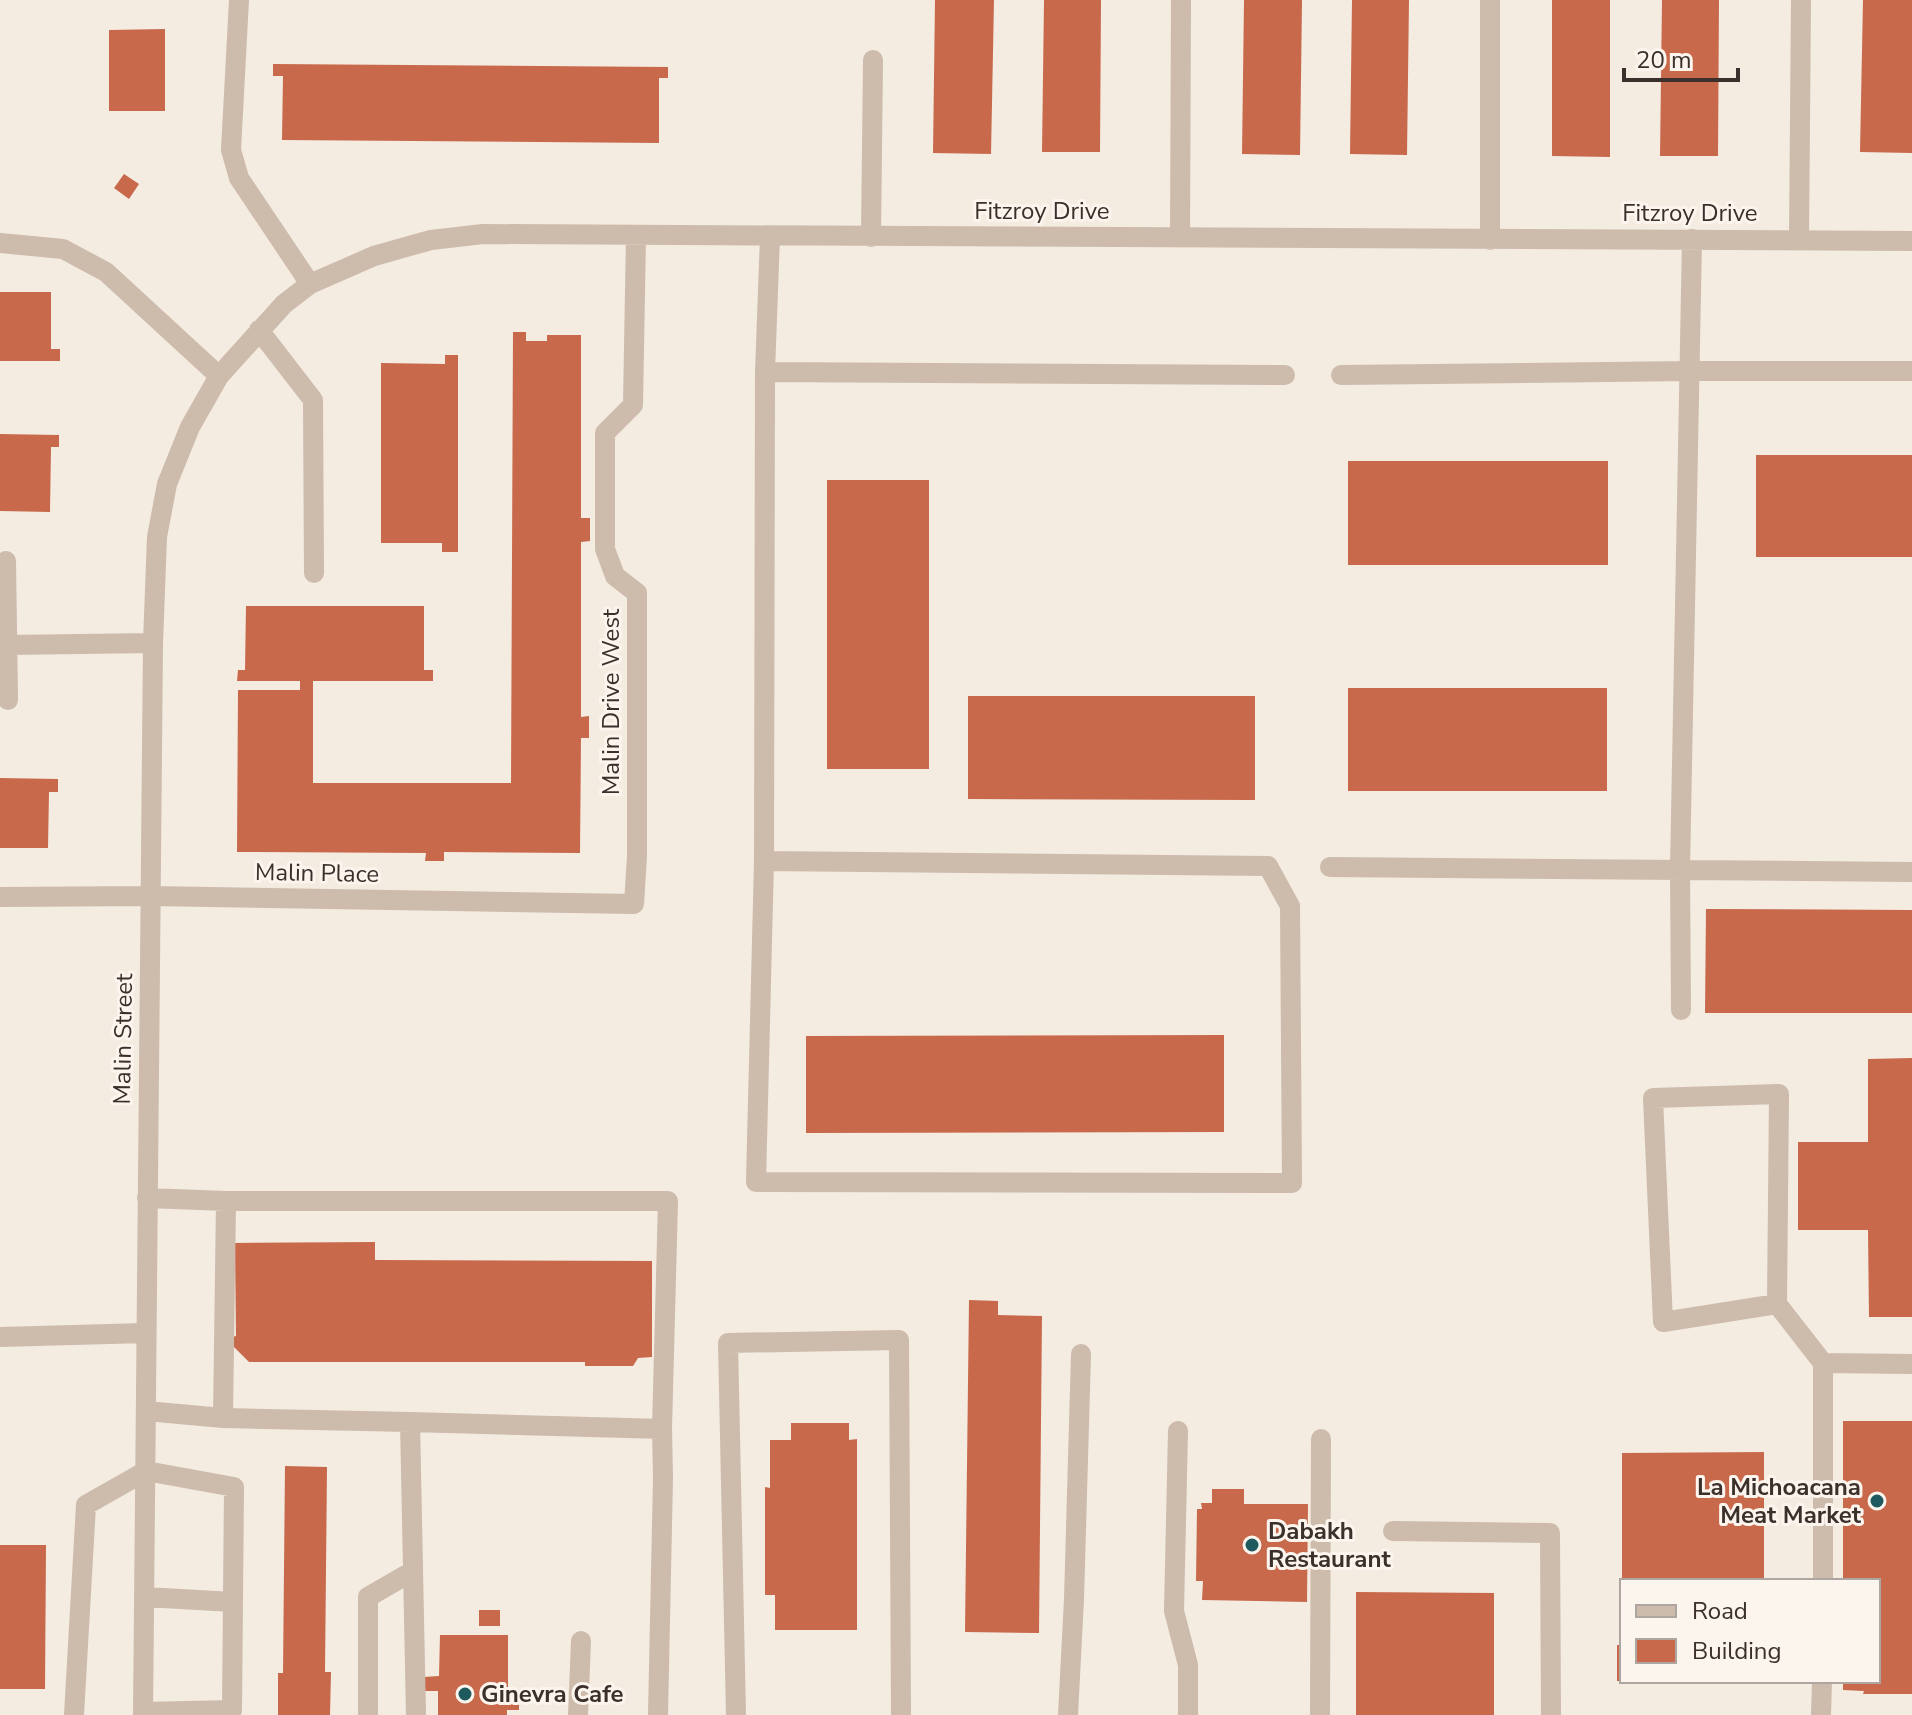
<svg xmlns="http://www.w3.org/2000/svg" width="1912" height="1715" viewBox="0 0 1912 1715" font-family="'Nunito Sans',sans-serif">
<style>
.building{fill:#c8694b}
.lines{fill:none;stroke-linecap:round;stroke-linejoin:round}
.minor{stroke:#cdbbac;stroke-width:20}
.poi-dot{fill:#1f5a5e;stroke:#fbf5ee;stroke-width:3}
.labels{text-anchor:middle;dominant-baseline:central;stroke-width:6;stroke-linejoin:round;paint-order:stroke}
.street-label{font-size:24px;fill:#3b302b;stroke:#fbf5ee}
.poi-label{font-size:24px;font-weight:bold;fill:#3b302b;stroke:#fbf5ee;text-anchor:start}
</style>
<rect width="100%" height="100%" fill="#f4ebe1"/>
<!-- building -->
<path class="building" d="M935 0H994L991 154 933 153Z
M1044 0H1101L1100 152H1042Z
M1244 0H1302L1300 155 1242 154Z
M1352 0H1409L1407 155 1350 154Z
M1552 0H1610V157L1552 156Z
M1662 0H1719L1718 156H1660Z
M1863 0H1912V153L1860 152Z
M165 29V111H109V30Z
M273 64 668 67V78H659V143L282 140 283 76H273Z
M124 174 139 184 129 199 114 188Z
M0 292H51V349H60V361H0Z
M513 332H526V341H547V335H581V518H590V541L581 542V717L589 716V738H581L580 853 444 852V861H425L426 853 237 852 238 690H300V681H237L238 670H245L246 606H424V670H433V681H313V783H511Z
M445 355H458V552H442V543H381V363L445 364Z
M0 434 59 435V447H51L50 512 0 511Z
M1756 455H1912V557H1756Z
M1348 461H1608V565H1348Z
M827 480H929V769H827Z
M1348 688H1607V791H1348Z
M968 696H1255V800L968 799Z
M0 778 58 779V792H49L48 848H0Z
M1706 909 1912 910V1013H1705Z
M1224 1035V1132L806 1133V1036Z
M1912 1058V1317H1869L1868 1230H1798V1142H1868V1059Z
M375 1242V1260L652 1261V1357L638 1358 633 1366H585V1362H249L232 1345V1337L236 1336 235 1243Z
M969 1300 998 1301V1315L1042 1316 1039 1633 965 1632Z
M1843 1421H1912V1694H1863L1864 1691 1843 1690V1681H1878V1581H1843Z
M791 1423H849V1440L857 1439V1630H775V1595H765V1487L770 1488V1440H791Z
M1764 1452V1581H1622V1453Z
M285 1466 327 1467 325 1672H331L330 1715H278V1673H283Z
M1212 1489H1244V1504H1308L1307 1602 1202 1600 1203 1581H1196L1197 1509H1202L1201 1503H1212Z
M0 1545H46L45 1689H0Z
M1356 1592 1494 1593V1715H1356Z
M479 1610H500V1626H479Z
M440 1635H508V1690H519V1710H507V1715H438V1691H424V1677L439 1676Z
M1617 1645H1622V1681H1617Z"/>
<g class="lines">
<!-- minor -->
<path class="minor" d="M239 0 231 150 239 178 310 284
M1490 0V240
M871 237 873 60
M1180 238 1181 0
M1799 240 1801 0
M0 243 63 249 106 272 219 376
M259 330 313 400 314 573
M765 372 1285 375
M1341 375 1690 371H1912
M6 561 8 700
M7 645 153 643
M764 861 1268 866 1290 906 1292 1183 756 1182 764 861 765 372 770 236
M1330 867 1912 872
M0 897 150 896 634 904 637 856V593L615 576 605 549V433L633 405 636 235
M1681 1010 1680 870 1692 239
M147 1198 226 1201 223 1418
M226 1201H668L662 1429
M1777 1304 1663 1322 1653 1098 1779 1094 1777 1304 1823 1363
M0 1337 146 1333
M146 1411 223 1418 410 1422
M1178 1431 1174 1611 1188 1665V1715
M1393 1531 1550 1533 1551 1715
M1823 1581V1363L1912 1364
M145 1597 233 1602
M74 1715 86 1505 146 1471 234 1487 232 1710 143 1712
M143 1715 153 643 157 537 167 484 190 427 219 376 284 304 310 284 374 256 431 240 483 234 1912 241
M368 1715V1597L413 1571
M416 1715 410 1422 662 1429 663 1478 658 1715
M578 1715 581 1641
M736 1715 728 1343 899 1340 901 1715
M1068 1715 1074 1599 1081 1354
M1320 1715 1321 1439
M1821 1715 1822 1681"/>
</g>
<!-- markers -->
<g class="poi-dot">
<circle cx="1877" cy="1501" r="8"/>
<circle cx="1252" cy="1545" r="8"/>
<circle cx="465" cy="1694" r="8"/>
</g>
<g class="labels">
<!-- street labels -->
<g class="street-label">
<text x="1042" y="211">Fitzroy Drive</text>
<text x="1690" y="213">Fitzroy Drive</text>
<text transform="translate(611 702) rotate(-90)">Malin Drive West</text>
<text transform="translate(317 873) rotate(1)">Malin Place</text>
<text transform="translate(123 1039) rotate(-89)">Malin Street</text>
</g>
<!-- poi labels -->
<g class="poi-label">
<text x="1861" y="1487" text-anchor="end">La Michoacana<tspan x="1861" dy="28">Meat Market</tspan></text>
<text x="1268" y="1531">Dabakh<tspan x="1268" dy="28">Restaurant</tspan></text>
<text x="481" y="1694">Ginevra Cafe</text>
</g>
</g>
<!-- legend -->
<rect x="1620" y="1579" width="260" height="104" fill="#fbf5ee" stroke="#aea6a0" stroke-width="2"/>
<rect x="1636" y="1605" width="40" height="12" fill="#cdbbac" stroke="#aea6a0" stroke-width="2"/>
<text x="1692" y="1619" font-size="24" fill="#3b302b">Road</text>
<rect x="1636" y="1639" width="40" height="24" fill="#c8694b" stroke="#aea6a0" stroke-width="2"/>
<text x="1692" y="1659" font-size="24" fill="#3b302b">Building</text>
<!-- scale -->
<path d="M1624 68v12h114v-12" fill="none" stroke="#3b302b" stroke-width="4"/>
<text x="1636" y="68" font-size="24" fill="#3b302b" stroke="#fbf5ee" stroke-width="6" paint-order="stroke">20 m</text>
</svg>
